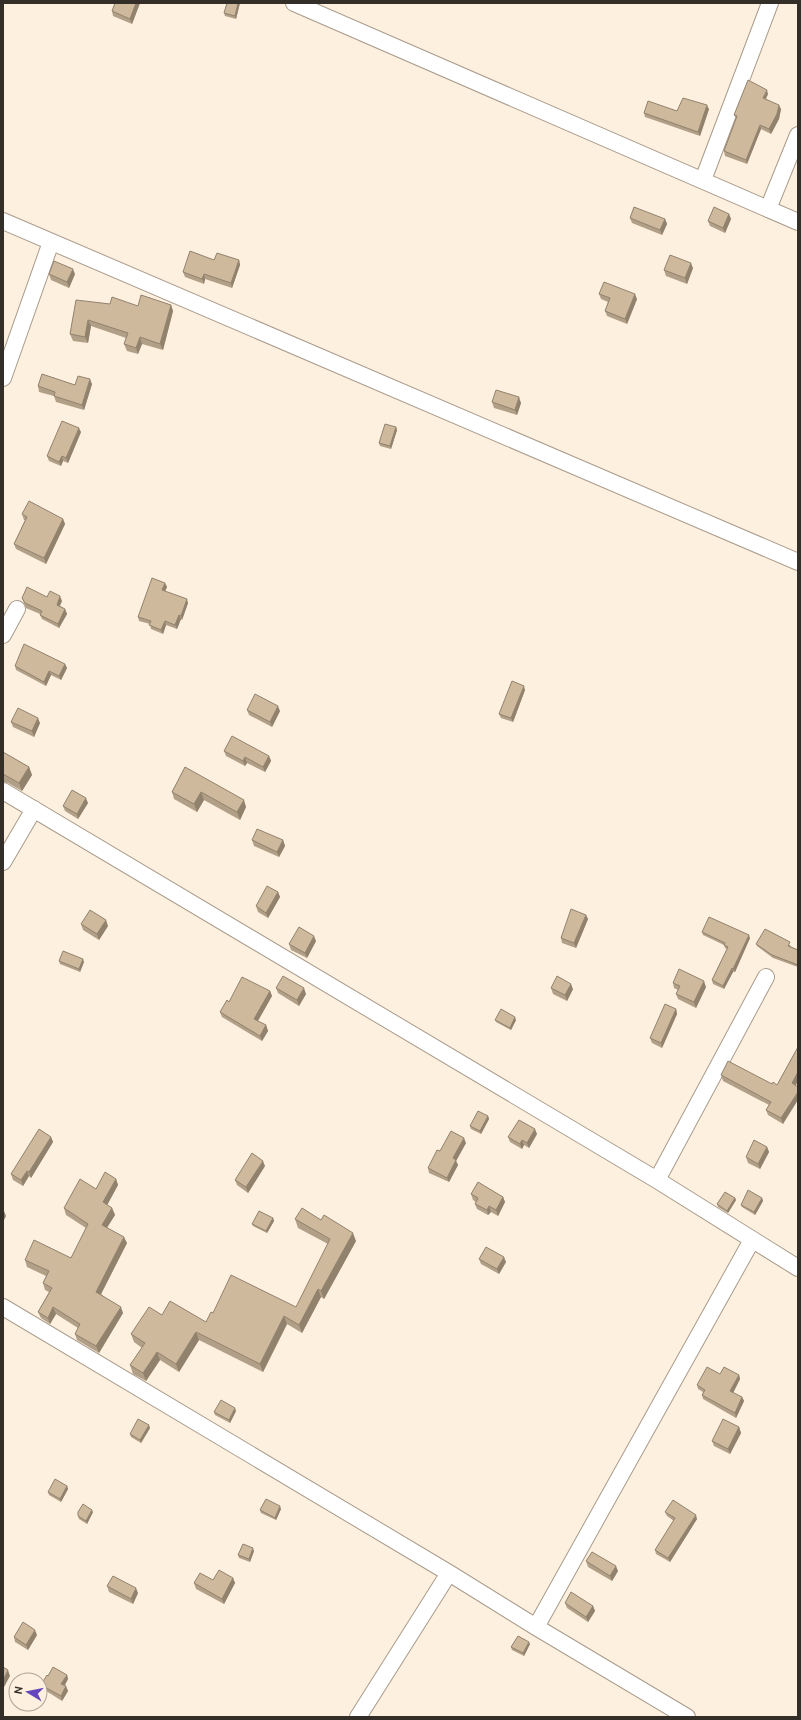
<svg xmlns="http://www.w3.org/2000/svg" width="801" height="1720" viewBox="0 0 801 1720" font-family="Cabin,sans-serif">
<style>
.lines{fill:none;stroke-linecap:round;stroke-linejoin:round}
.street-casing{stroke:#a89b8b;stroke-width:18}
.street{stroke:#fff;stroke-width:16}
.wall{fill:#b29f87}
.shaded-wall{fill:#91826e}
.building{fill:#cfb99d;stroke:#91826e}
</style>
<rect width="100%" height="100%" fill="#fef0df"/>
<g class="lines">
<defs>
<path id="street" d="M294 3 798 222
M703 180 770 3
M768 209 798 135
M3 221 798 562
M3 378 51 242
M3 635 17 609
M3 791 657 1180 798 1268
M3 862 34 809
M657 1180 766 977
M3 1307 449 1573 536 1627 687 1717
M536 1627 752 1240
M358 1717 449 1573"/>
</defs>
<!-- street casing -->
<use href="#street" class="street-casing"/>
<!-- street -->
<use href="#street" class="street"/>
</g>
<!-- wall -->
<path class="wall" d="M140 3 132 24 113 16 112 11Z
M240 3 236 19 225 16 224 13Z
M768 94 766 99 781 109 779 119 771 134 761 129 747 164 725 156 724 151 736 118 734 115Z
M709 109 700 136 645 117 644 113Z
M729 214 731 219 725 233 710 226 708 221Z
M630 218 665 219 667 224 662 235 632 223Z
M214 260H239L240 265 232 288 205 279 204 284 185 277 183 272Z
M693 268 687 284 666 276 664 270Z
M49 274H75L69 288 51 280Z
M599 294 637 299 627 324 607 316 605 311 608 302 601 299Z
M110 304 138 306 171 305 173 311 163 350 142 344 138 354 127 351 124 344 126 338 91 326 88 343 73 341 70 334Z
M92 384 84 410 56 402 54 396 39 392 38 386Z
M492 402 521 403 517 415 494 408Z
M396 427 397 430 391 449 380 446 379 443Z
M81 432 68 463 63 461 61 466 49 461 47 456Z
M22 514 63 519 65 524 46 564 16 549 14 544 25 520H24Z
M165 583 167 587 165 591 188 603 182 620 181 619 177 629 166 625 163 634 151 629 150 624 139 621 138 617Z
M22 598 62 601 60 606 65 609 67 614 59 628 42 619 40 615V614L26 608Z
M65 664 67 668 61 680 51 675 46 686 16 670 15 666Z
M525 690 513 722 501 718 499 714Z
M247 710 280 711 272 727 249 715Z
M11 722 40 723 34 737 13 727Z
M224 751 269 756 271 761 265 772 247 763 245 766 226 756Z
M3 752 29 767 32 775 22 791 8 783 3 782Z
M185 767 246 807 240 820 204 800 197 812 174 799 172 792Z
M88 803 78 819 65 811 63 806Z
M252 840H283L285 846 279 857 254 846Z
M278 892 280 897 268 918 258 912 256 906Z
M586 915 588 919 576 948 562 943 561 938Z
M81 924 108 926 99 940 83 930Z
M702 932 750 938 735 972H733L724 989 713 984 712 980 727 949 725 948 724 945 703 935Z
M316 941 307 958 291 950 289 944Z
M756 944 791 945 790 946 798 950V967L773 958 757 946Z
M59 961 84 962 80 972 60 964Z
M673 983 706 987 696 1008 678 999 676 994 678 990 674 988Z
M276 988 306 994 299 1006 278 993Z
M551 988 573 989 567 1001 553 994Z
M270 991 272 996 258 1021 266 1025 268 1031 262 1041 222 1017 220 1012 229 1002Z
M676 1009 677 1014 662 1048 652 1043 650 1038Z
M495 1020H516L511 1030 496 1022Z
M798 1047V1081L796 1085 783 1124 768 1115 766 1110 769 1105 723 1081 721 1075 777 1085Z
M488 1116 489 1119 481 1134 471 1129 470 1126Z
M537 1134 529 1148 524 1145 522 1149 510 1142 508 1137Z
M51 1137 53 1142 31 1178 29 1176 23 1186 13 1180 11 1174Z
M466 1143 456 1161 458 1165 449 1182 429 1173 428 1168 440 1151Z
M767 1147 769 1152 760 1169 748 1163 746 1157Z
M265 1166 248 1193 237 1185 235 1180Z
M116 1179 118 1185 107 1205 112 1208 115 1215 107 1228 127 1243 101 1294 123 1313 99 1353 77 1340 75 1334 78 1328 56 1314 50 1324 41 1318 38 1312 49 1292 45 1290 43 1283 46 1276 27 1267 25 1260 71 1258 86 1228 66 1215 64 1208 96 1189Z
M471 1194 503 1197 505 1202 498 1216 491 1212 488 1215 477 1209 475 1204 476 1202 473 1200Z
M735 1198 736 1200 728 1213 718 1207 717 1204Z
M762 1198 763 1201 755 1215 742 1207 741 1205Z
M273 1218 274 1221 267 1233 253 1226 252 1224Z
M295 1219 356 1241 324 1299 321 1297 302 1333 287 1324 263 1372 199 1340 179 1372 160 1360 146 1381 133 1374 130 1365 142 1348 134 1342 131 1334 162 1315 206 1322 213 1313 296 1307 328 1244 298 1228Z
M479 1259 506 1262 499 1274 481 1264Z
M720 1374 739 1375 740 1379 733 1393 742 1397 744 1401 736 1418 703 1399 702 1395 703 1392 698 1389 697 1385Z
M236 1411 230 1423 215 1415 214 1412Z
M739 1427 741 1433 730 1454 714 1446 712 1441Z
M150 1428 141 1443 131 1437 130 1434Z
M67 1486 68 1489 61 1502 49 1495 48 1492Z
M281 1509 276 1520 261 1513 260 1510Z
M93 1512 87 1524 79 1519 78 1516Z
M665 1512 697 1519 670 1562 656 1554 655 1550 674 1521 667 1516Z
M254 1551 250 1562 239 1558 238 1555Z
M586 1561 618 1571 612 1581 588 1567Z
M233 1578 235 1583 224 1604 196 1589 194 1583 213 1580Z
M107 1586 138 1593 133 1604 109 1592Z
M565 1603 593 1606 595 1611 588 1622 567 1608Z
M37 1635 28 1650 15 1642 14 1637Z
M530 1644 524 1656 512 1650 511 1647Z
M67 1675 68 1679 65 1685 68 1691 62 1701 43 1689 41 1685 48 1676Z"/>
<!-- shaded-wall -->
<path class="shaded-wall" d="M136 3H140L132 24 130 19Z
M238 3H240L236 19 235 16Z
M767 90 768 94 764 102 763 98Z
M707 105 709 109 700 136 698 132Z
M779 105 781 109 779 119 771 134 769 129Z
M760 125 761 129 747 164 746 160Z
M729 214 731 219 725 233 723 228Z
M665 219 667 224 662 235 660 230Z
M239 260 240 265 232 288 231 283Z
M691 263 693 268 687 284 685 278Z
M73 269 75 274 69 288 67 282Z
M204 274 205 279 204 284 202 279Z
M635 294 637 299 627 324 625 319Z
M171 305 173 311 163 350 160 344Z
M88 320 91 326 88 343 85 337Z
M140 337 142 344 138 354 136 348Z
M90 379 92 384 84 410 82 405Z
M519 397 521 403 517 415 515 410Z
M396 427 397 430 391 449 390 446Z
M79 428 81 432 68 463 66 458Z
M62 456 63 461 61 466 59 462Z
M63 519 65 524 46 564 44 558Z
M165 583 167 587 164 594 162 590Z
M60 596 62 601 58 609 57 605Z
M187 599 188 603 182 620 181 616Z
M65 609 67 614 59 628 58 624Z
M179 615 181 619 177 629 175 625Z
M165 621 166 625 163 634 161 630Z
M65 664 67 668 61 680 59 676Z
M49 671 51 675 46 686 44 682Z
M524 686 525 690 513 722 511 718Z
M278 706 280 711 272 727 270 722Z
M38 718 40 723 34 737 32 731Z
M269 756 271 761 265 772 263 767Z
M245 757 247 763 245 766 243 761Z
M29 767 32 775 22 791 19 783Z
M201 792 204 800 197 812 194 804Z
M86 798 88 803 78 819 77 814Z
M244 800 246 807 240 820 237 812Z
M283 840 285 846 279 857 277 852Z
M278 892 280 897 268 918 266 913Z
M586 915 588 919 576 948 574 943Z
M106 920 108 926 99 940 97 934Z
M749 935 750 938 735 972 733 969Z
M314 936 316 941 307 958 305 953Z
M83 959 84 962 80 972 79 969Z
M732 968 733 972 724 989 723 986Z
M704 981 706 987 696 1008 694 1002Z
M571 984 573 989 567 1001 565 995Z
M304 988 306 994 299 1006 297 1000Z
M270 991 272 996 256 1024 254 1019Z
M676 1009 677 1014 662 1048 661 1043Z
M515 1017 516 1020 511 1030 510 1028Z
M266 1025 268 1031 262 1041 260 1036Z
M798 1072V1081L794 1088 792 1083Z
M798 1092V1100L783 1124 781 1118Z
M488 1116 489 1119 481 1134 480 1131Z
M535 1129 537 1134 529 1148 527 1143Z
M51 1137 53 1142 31 1178 29 1172Z
M464 1138 466 1143 456 1161 458 1165 449 1182 447 1178 453 1158Z
M522 1140 524 1145 522 1149 520 1144Z
M767 1147 769 1152 760 1169 758 1164Z
M263 1161 265 1166 248 1193 246 1187Z
M27 1171 29 1176 23 1186 21 1180Z
M116 1179 118 1185 105 1209 103 1202Z
M503 1197 505 1202 498 1216 496 1210Z
M735 1198 736 1200 728 1213 727 1211Z
M762 1198 763 1201 755 1215 754 1212Z
M489 1206 491 1212 488 1215 487 1210Z
M112 1208 115 1215 104 1232 102 1225Z
M4 1211 6 1216 3 1222V1213Z
M273 1218 274 1221 267 1233 266 1231Z
M353 1233 356 1241 324 1299 321 1291Z
M124 1237 127 1243 99 1298 96 1292Z
M504 1257 506 1262 499 1274 497 1269Z
M318 1289 321 1297 302 1333 299 1325Z
M53 1307 56 1314 50 1324 48 1318Z
M121 1307 123 1313 99 1353 96 1346Z
M284 1316 287 1324 263 1372 260 1364Z
M196 1332 199 1340 179 1372 176 1364Z
M157 1352 160 1360 146 1381 143 1373Z
M739 1375 740 1379 732 1395 730 1391Z
M742 1397 744 1401 736 1418 735 1413Z
M235 1408 236 1411 230 1423 229 1420Z
M149 1425 150 1428 141 1443 140 1440Z
M739 1427 741 1433 730 1454 728 1449Z
M67 1486 68 1489 61 1502 60 1499Z
M280 1506 281 1509 276 1520 275 1518Z
M92 1510 93 1512 87 1524 86 1521Z
M696 1515 697 1519 670 1562 668 1558Z
M253 1548 254 1551 250 1562 249 1559Z
M616 1566 618 1571 612 1581 610 1576Z
M233 1578 235 1583 224 1604 222 1599Z
M136 1588 138 1593 133 1604 131 1599Z
M593 1606 595 1611 588 1622 586 1617Z
M35 1630 37 1635 28 1650 26 1645Z
M529 1642 530 1644 524 1656 523 1653Z
M8 1670 10 1676 3 1689V1680Z
M67 1675 68 1679 63 1688 61 1684Z
M66 1686 68 1691 62 1701 61 1696Z"/>
<!-- building -->
<path class="building" d="M115 3H136L130 19 112 11Z
M227 3H238L235 16 224 13Z
M748 80 767 90 763 98 779 105 777 114 769 129 760 125 746 160 724 151 737 116 734 115Z
M683 98 707 105 698 132 644 113 648 101 677 111Z
M634 207 665 219 660 230 630 218Z
M714 207 729 214 723 228 708 221Z
M190 251 214 260 217 253 239 260 231 283 204 274 202 279 183 272Z
M670 255 691 263 685 278 664 270Z
M54 261 73 269 67 282 49 274Z
M604 282 635 294 625 319 605 311 610 298 599 294Z
M141 295 171 305 160 344 140 337 136 348 124 344 128 333 88 320 85 337 70 334 76 300 110 304 112 297 138 306Z
M42 374 75 385 78 376 90 379 82 405 54 396 55 392 38 386Z
M496 390 519 397 515 410 492 402Z
M62 421 79 428 66 458 62 456 59 462 47 456Z
M385 424 396 427 390 446 379 443Z
M29 501 63 519 44 558 14 544 27 517 22 514Z
M152 578 165 583 162 590 187 599 181 616 179 615 175 625 165 621 161 630 149 625 151 621 138 617Z
M27 587 47 597 50 591 60 596 57 605 65 609 58 624 40 615 42 611 25 603 22 598Z
M24 644 65 664 59 676 49 671 44 682 15 666Z
M512 681 524 686 511 718 499 714Z
M255 694 278 706 270 722 247 710Z
M18 708 38 718 32 731 11 722Z
M232 736 269 756 263 767 245 757 243 761 224 751Z
M3 752 29 767 19 783 3 774Z
M185 767 244 800 237 812 201 792 194 804 172 792Z
M72 790 86 798 77 814 63 806Z
M257 829 283 840 277 852 252 840Z
M267 886 278 892 266 913 256 906Z
M571 909 586 915 574 943 561 938Z
M90 910 106 920 97 934 81 924Z
M709 917 749 935 733 969 732 968 723 986 712 980 728 947 724 945 725 943 702 932Z
M299 927 314 936 305 953 289 944Z
M765 929 790 942 788 946 798 950V965L772 955 756 944Z
M63 951 83 959 79 969 59 961Z
M679 969 704 981 694 1002 676 994 680 986 673 983Z
M283 976 304 988 297 1000 276 988Z
M557 976 571 984 565 995 551 988Z
M242 977 270 991 254 1019 266 1025 260 1036 220 1012 227 1000 229 1002Z
M665 1004 676 1009 661 1043 650 1038Z
M501 1009 515 1017 510 1028 495 1020Z
M798 1047V1072L792 1083 798 1087V1092L781 1118 766 1110 771 1102 721 1075 728 1061 772 1084 773 1082 777 1085Z
M478 1111 488 1116 480 1131 470 1126Z
M519 1120 535 1129 527 1143 522 1140 520 1144 508 1137Z
M39 1129 51 1137 29 1172 27 1171 21 1180 11 1174Z
M451 1131 464 1138 453 1158 456 1160 447 1178 428 1168 437 1150 440 1151Z
M754 1140 767 1147 758 1164 746 1157Z
M252 1153 263 1161 246 1187 235 1180Z
M105 1172 116 1179 103 1202 112 1208 102 1225 124 1237 96 1292 121 1307 96 1346 75 1334 80 1324 53 1307 48 1318 38 1312 52 1288 43 1283 49 1271 25 1260 34 1240 71 1258 88 1224 64 1208 80 1179 96 1189Z
M478 1182 503 1197 496 1210 489 1206 487 1210 475 1204 478 1198 471 1194Z
M748 1190 762 1198 754 1212 741 1205Z
M725 1192 735 1198 727 1211 717 1204Z
M302 1208 321 1220 324 1215 353 1233 321 1291 318 1289 299 1325 284 1316 260 1364 196 1332 176 1364 157 1352 143 1373 130 1365 145 1343 131 1334 149 1307 162 1315 170 1301 206 1322 211 1312 213 1313 231 1275 296 1307 330 1239 295 1219Z
M259 1211 273 1218 266 1231 252 1224Z
M486 1247 504 1257 497 1269 479 1259Z
M707 1367 720 1374 724 1367 739 1375 730 1391 742 1397 735 1413 702 1395 705 1390 697 1385Z
M221 1400 235 1408 229 1420 214 1412Z
M138 1419 149 1425 140 1440 130 1434Z
M723 1419 739 1427 728 1449 712 1441Z
M55 1479 67 1486 60 1499 48 1492Z
M266 1499 280 1506 275 1518 260 1510Z
M673 1500 696 1515 668 1558 655 1550 675 1518 665 1512Z
M83 1504 92 1510 86 1521 78 1516V1512Z
M243 1544 253 1548 249 1559 238 1555Z
M592 1552 616 1566 610 1576 586 1561Z
M219 1570 233 1578 222 1599 194 1583 200 1573 213 1580Z
M113 1576 136 1588 131 1599 107 1586Z
M571 1592 593 1606 586 1617 565 1603Z
M23 1622 35 1630 26 1645 14 1637Z
M518 1636 529 1642 523 1653 511 1647Z
M3 1667 8 1670 3 1680Z
M53 1667 67 1675 61 1684 66 1686 61 1696 41 1685 47 1675 48 1676Z"/>
<!-- border -->
<rect width="801" height="1720" fill="none" stroke="#332e27" stroke-width="8"/>
<!-- north arrow -->
<g transform="translate(28 1692) rotate(280)"><circle r="19" fill="#fef0df" stroke="#ada295"/>
<path d="M0-3L7 15L0 10L-7 15Z" fill="#6446be"/>
<text y="-6" font-size="11" font-weight="bold" text-anchor="middle" fill="#332e27">N</text>
</g>
</svg>
